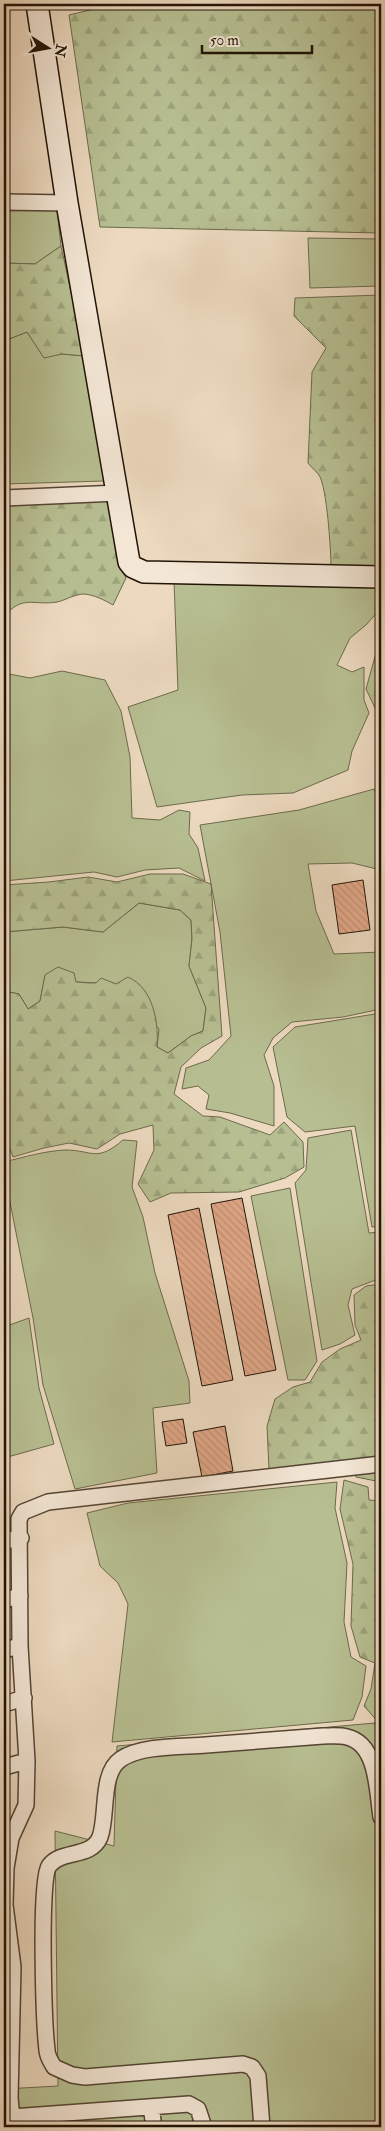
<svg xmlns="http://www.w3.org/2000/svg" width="385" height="2131" viewBox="0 0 385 2131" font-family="'IM FELL Double Pica',serif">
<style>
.green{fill:#b7bf92;stroke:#6c6a4c}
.forest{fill:url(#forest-firs);stroke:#6c6a4c}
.building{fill:url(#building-back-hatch);stroke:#211406}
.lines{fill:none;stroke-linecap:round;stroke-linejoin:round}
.street-casing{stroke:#544534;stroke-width:18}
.secondary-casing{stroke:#211406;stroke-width:24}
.street{stroke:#f3e6d5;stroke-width:15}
.secondary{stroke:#f3e6d5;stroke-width:21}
</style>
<defs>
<pattern id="forest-firs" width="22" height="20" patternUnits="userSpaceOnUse" patternTransform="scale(1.25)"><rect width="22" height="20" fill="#b7bf92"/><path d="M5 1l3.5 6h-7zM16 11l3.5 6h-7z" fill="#9da37c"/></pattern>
<pattern id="building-back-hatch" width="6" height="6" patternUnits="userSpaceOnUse" patternTransform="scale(1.25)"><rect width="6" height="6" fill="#e1a787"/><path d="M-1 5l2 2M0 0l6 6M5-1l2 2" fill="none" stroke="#c18f73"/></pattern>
</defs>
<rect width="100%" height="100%" fill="#ecd9bf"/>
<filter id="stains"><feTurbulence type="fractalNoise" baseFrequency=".004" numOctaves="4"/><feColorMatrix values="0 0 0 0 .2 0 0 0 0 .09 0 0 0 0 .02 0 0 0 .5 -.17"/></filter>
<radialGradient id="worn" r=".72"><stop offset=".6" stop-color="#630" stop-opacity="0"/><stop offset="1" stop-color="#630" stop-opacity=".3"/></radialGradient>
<!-- green -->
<path class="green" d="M57 210 61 246 35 264 4 263V211Z
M308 238 381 239V286L310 288Z
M27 332 44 357 62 354 85 356 104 481 4 484V341Z
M174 581 381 585V608L366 625 350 638 337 665 352 672 364 667V700L369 713 352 751 348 770 293 793 242 795 157 807 128 707 178 690Z
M62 671 105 680 121 711 130 757 132 818 160 820 179 810 190 812 189 834 198 848 205 881 179 868 145 870 117 877 94 872 4 881V673L30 678Z
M374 789 381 803V870L352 863 308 864 316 911 334 954 381 952V1009L343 1017 292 1022 273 1038 264 1055 274 1086V1126L230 1113 206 1109 209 1095 198 1086 182 1089 186 1068 209 1060 231 1036 220 932 200 825 299 810Z
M139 903 180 910 191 920 192 939 189 966 206 1008 203 1031 191 1036 168 1053 157 1047 159 1029 116 985 101 979 96 983 76 982 45 976 40 1001 28 1009 19 994 4 991V932L63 927 103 932Z
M381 1013V1226L372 1227 355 1126 305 1132 287 1117 273 1047 295 1027Z
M351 1130 369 1233 381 1232V1278L352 1289 348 1305 355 1335 340 1344 322 1350 295 1183 306 1170 308 1138Z
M123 1140 137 1141 132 1187 143 1217 155 1273 189 1381 190 1403 153 1408 157 1473 75 1489 43 1385 33 1318 4 1172V1162C24 1157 45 1151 65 1150 93 1150 96 1163 123 1140Z
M290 1188 317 1361 305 1380H288L251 1196Z
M29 1318 39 1388 54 1444 4 1458V1327Z
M337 1482 335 1508 347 1563 344 1622 351 1657 366 1666 362 1697 353 1720 112 1742 128 1604 118 1583 100 1566 87 1513 128 1503Z
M375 1723 381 1769V2127H4V2089L58 2086 55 1831 114 1846 117 1746Z"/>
<!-- forest -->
<path class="forest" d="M115 4H381V233L100 227 69 15Z
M61 246 85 356 62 354 44 358 27 332 4 341V263L35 264Z
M381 295V569L331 568C331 551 327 487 319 475 316 471 311 467 308 463L312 372 326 348 294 316 295 298Z
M110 499 120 566 126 578 113 605C104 600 95 595 84 594 75 594 66 600 57 602 34 606 22 594 4 617V504Z
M376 653 381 661V758L379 754 376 710 366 689Z
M150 874H183L211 884 222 1036 201 1048 181 1067 174 1094 203 1116 220 1117 270 1135 284 1122 303 1142 304 1167 285 1178 239 1192 171 1193 150 1202 138 1184 154 1150 153 1125 120 1134 97 1149 69 1143 44 1148 13 1157 4 1133V991L19 994 28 1009 40 1001 45 975 58 967 74 973 76 982 96 983 101 978 116 984 128 977C153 988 159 1022 157 1047L168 1053 191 1036 203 1031 206 1008 189 966 192 939 191 920 180 910 139 903 103 932 63 927 4 932V885L49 882 88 877 117 882Z
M381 1284V1482L356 1477 346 1461 269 1469 267 1426 275 1399 293 1387 310 1382 322 1362 340 1349 361 1340 355 1325 354 1295 366 1286Z
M344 1480 368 1487 369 1500 381 1501V1725L364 1706 371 1689 375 1663 360 1657 351 1626 353 1564 340 1509Z"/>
<!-- building -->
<path class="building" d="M363 880 370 930 339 934 332 885Z
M242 1198 276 1370 245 1376 211 1204Z
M199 1208 233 1380 202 1386 168 1215Z
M183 1419 187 1443 166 1446 162 1422Z
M225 1426 233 1471 202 1477 193 1432Z"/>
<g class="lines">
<defs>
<path id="street" d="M4 202 67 203
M4 498 118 493
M4 1541 21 1538
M4 1600 20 1596
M4 1650 20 1646
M4 1704 24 1698
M4 1767 27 1761
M151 2107 154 2127
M12 2117 189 2104 198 2109 204 2127
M13 2127 10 2098 13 1967 5 1905 6 1868 11 1838 26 1805 27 1761 20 1646 19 1519 23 1512 48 1502 381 1464
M262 2127 258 2076 252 2067 243 2064 85 2077 72 2075 54 2067C51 2062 47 2056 47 2050 44 2025 39 1880 49 1866 61 1849 91 1859 100 1837 108 1815 100 1773 121 1759 142 1745 182 1747 206 1745 245 1742 284 1739 323 1736 331 1736 339 1735 347 1737 378 1744 377 1792 381 1817"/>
<path id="secondary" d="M37 4 67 203 129 562 133 567 144 572 381 577"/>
</defs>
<!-- street casing -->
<use href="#street" class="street-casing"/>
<!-- secondary casing -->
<use href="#secondary" class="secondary-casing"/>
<!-- street -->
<use href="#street" class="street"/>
<!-- secondary -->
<use href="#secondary" class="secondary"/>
</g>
<!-- margin -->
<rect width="385" height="2131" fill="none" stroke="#ecd9bf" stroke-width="20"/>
<rect x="5" y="5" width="375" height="2121" fill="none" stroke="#211406" stroke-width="2.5"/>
<rect x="10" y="10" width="365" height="2111" fill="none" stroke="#211406"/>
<!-- north arrow -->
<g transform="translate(48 48) rotate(101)" stroke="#f3e6d5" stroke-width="4" paint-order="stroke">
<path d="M0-4L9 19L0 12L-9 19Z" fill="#211406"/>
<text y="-8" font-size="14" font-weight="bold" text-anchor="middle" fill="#211406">N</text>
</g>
<!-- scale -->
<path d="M202 45v8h110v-8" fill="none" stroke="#211406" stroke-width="2.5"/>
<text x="210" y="45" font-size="15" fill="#211406" stroke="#f3e6d5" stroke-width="4" paint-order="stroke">50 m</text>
<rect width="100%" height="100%" filter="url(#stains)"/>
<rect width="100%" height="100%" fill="url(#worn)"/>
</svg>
